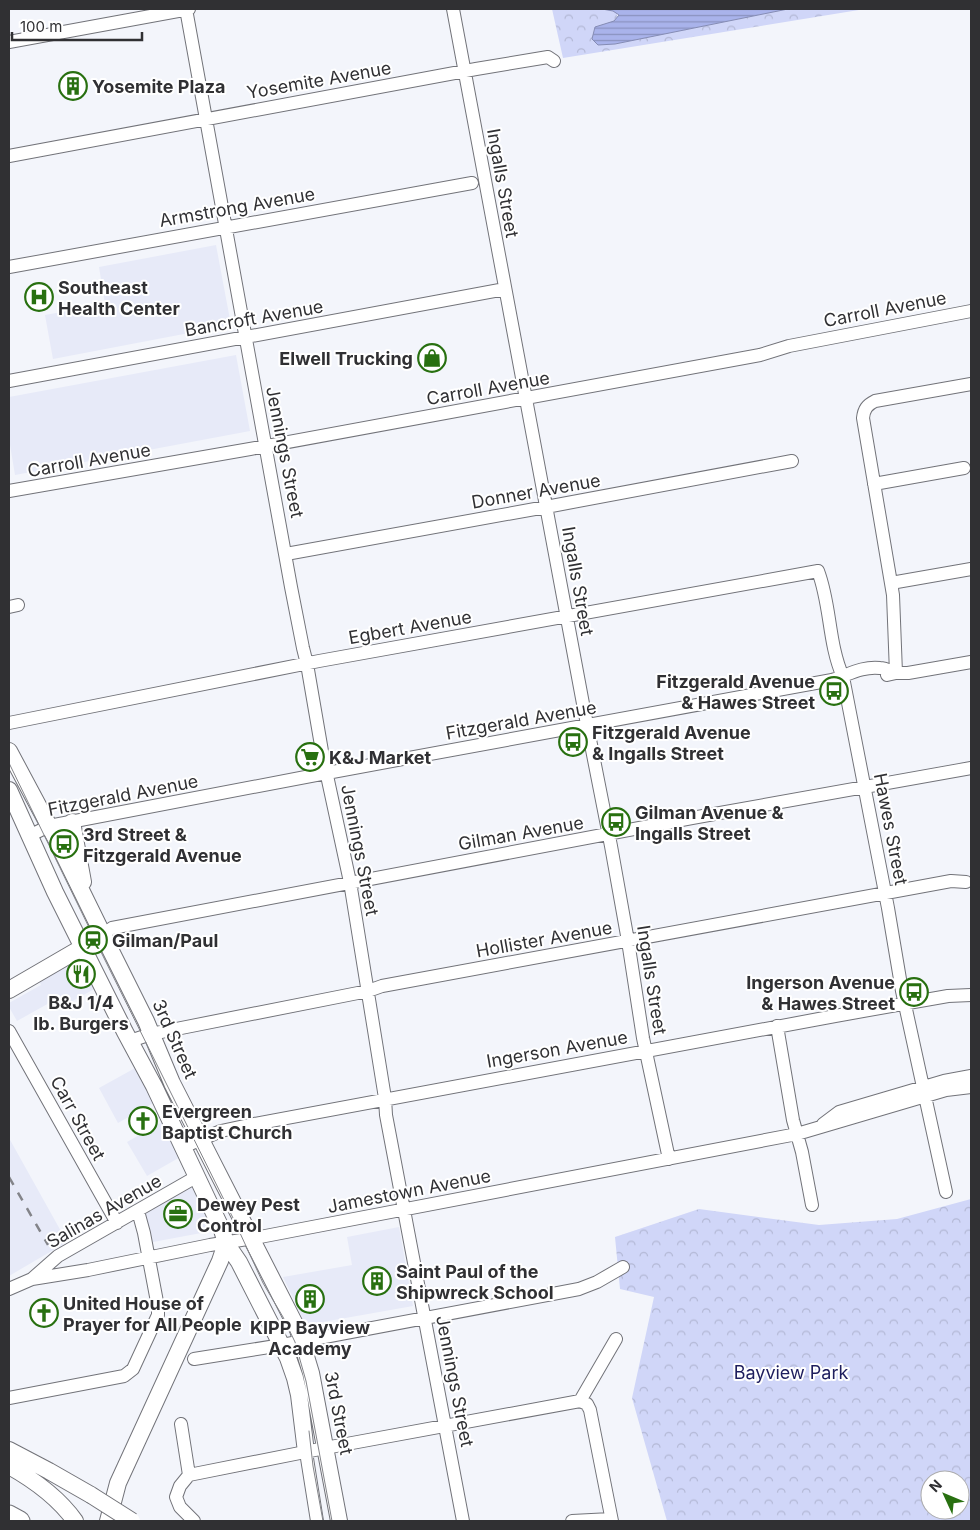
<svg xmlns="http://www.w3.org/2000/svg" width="980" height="1530" viewBox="0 0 980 1530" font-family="Inter,sans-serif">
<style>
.built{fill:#e7eaf8}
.park{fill:url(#park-crowns);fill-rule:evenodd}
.water{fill:url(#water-rules);stroke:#858cb4}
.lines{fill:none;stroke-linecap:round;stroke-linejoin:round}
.minor-casing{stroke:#727379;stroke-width:14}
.major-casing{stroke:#727379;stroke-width:18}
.highway-casing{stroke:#727379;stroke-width:21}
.minor{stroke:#fff;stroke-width:12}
.major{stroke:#fff;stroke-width:16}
.highway{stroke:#fff;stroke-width:19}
.tram{stroke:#838489;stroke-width:1}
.rail{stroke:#838489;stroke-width:2.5;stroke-dasharray:9 9;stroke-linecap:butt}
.major-bridge-casing{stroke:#727379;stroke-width:18;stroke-linecap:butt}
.major-bridge{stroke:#fff;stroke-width:16}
.labels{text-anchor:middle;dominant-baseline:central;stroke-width:4;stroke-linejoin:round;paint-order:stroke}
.street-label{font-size:18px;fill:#303033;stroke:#fff}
.poi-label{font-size:18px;font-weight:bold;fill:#303033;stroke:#fff;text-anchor:start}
.park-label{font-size:18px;fill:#1e1e5e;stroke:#fff}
</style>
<defs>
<pattern id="park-crowns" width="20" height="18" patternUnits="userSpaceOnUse" patternTransform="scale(1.25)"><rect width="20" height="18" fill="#d0d6f8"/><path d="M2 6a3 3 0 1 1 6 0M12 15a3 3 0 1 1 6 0" fill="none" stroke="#b3b8d5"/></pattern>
<pattern id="water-rules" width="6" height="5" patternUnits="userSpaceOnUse" patternTransform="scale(1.25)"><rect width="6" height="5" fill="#a9b3eb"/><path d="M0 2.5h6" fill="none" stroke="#8a92bf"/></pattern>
</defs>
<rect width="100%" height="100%" fill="#f3f5fb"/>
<!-- built -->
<path class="built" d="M216 245 231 325 53 359 45 315 105 304 99 267Z
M236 355 250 431 15 475 9 439V397Z
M80 958 98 987 56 1010 51 1002 17 1021 9 1007V1003L41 985 39 980Z
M137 1067 155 1102 118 1123 99 1088Z
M164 1121 182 1156 147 1176 127 1142Z
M9 1138 67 1242 9 1276Z
M192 1187 207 1216 212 1231 153 1242 149 1235 144 1213Z
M399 1227 413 1306 306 1325 283 1277 352 1265 347 1237Z"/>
<!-- park -->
<path class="park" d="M552 9H615L624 36 780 9H865L563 58Z
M971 1199V1521H667L632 1398 654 1297 620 1289 615 1237 699 1209 819 1225 897 1219ZM930 1480H960V1510H930Z"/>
<!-- water -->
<path class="water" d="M602 9H788L615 44 598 45 592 39 595 27 614 21 619 15 613 11Z"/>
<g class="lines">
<defs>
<path id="minor" d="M186 9 291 587 303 648 307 664 323 757 350 882 385 1098 386 1115 463 1521
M453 9 584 709 611 846 628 941 643 1038 669 1159
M9 42 189 9
M9 156 476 69 548 57 554 61
M9 267 472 183
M9 381 505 289
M874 484 964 468
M9 491 250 449 760 355 789 346 971 311
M286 554 546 507 792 461
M891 583 971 569
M9 607 18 605
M896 673 893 595 863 418C864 409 867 405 875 401L971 384
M887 675 896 673H908L971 662
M9 723 319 661 818 571C831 605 828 643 843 677L888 908 902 991 946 1192
M29 836 49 826 316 775 832 680C848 675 862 666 880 668 885 668 891 671 896 673
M83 947 112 928 692 818 971 768
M777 1026 793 1120 802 1152 812 1205
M9 1031 117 1223
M130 1041 151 1034 368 991 382 986 951 881 966 882
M823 1124 839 1112 944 1081 971 1076
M183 1147 221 1131 249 1125 835 1016 948 996 971 995
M33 1278 58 1256 196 1177
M9 1289 32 1279 88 1270 210 1245 260 1237 797 1134 946 1090 971 1087
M194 1359 282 1345 579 1289 597 1282 623 1267
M9 1398 124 1376 133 1369 158 1315V1307L144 1233 138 1211
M580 1401 616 1339
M181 1424 189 1475 180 1486 176 1497 180 1507 194 1521
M306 1452 317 1521
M189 1475 325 1448 580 1401 587 1404 590 1410 612 1521
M572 1521 611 1519"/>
<path id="major" d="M9 751 56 839 107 943 146 1021 172 1083 298 1330 311 1373 339 1521
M9 790 55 892 125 1032 154 1086 222 1230 226 1243 239 1262 288 1358 295 1378 299 1395 306 1452
M72 822 83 882
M9 990 83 947
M9 1450 49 1471 91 1495
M9 1466C34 1480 58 1497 75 1521
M108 1521 118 1483 220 1261 226 1243"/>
<path id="highway" d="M9 1515 20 1521"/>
</defs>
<!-- minor casing -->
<use href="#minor" class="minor-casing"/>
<!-- major casing -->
<use href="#major" class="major-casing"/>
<!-- highway casing -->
<use href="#highway" class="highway-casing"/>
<!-- minor -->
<use href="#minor" class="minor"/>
<!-- major -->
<use href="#major" class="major"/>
<!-- highway -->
<use href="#highway" class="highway"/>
<!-- tram -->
<path class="tram" d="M9 763 99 948 234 1220 263 1283 283 1317 295 1342 306 1381 332 1521
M309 1431 313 1466 323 1521"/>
<!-- rail -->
<path class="rail" d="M9 1177 48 1245"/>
<defs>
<path id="major-bridge" d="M91 1495 132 1521"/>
</defs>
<!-- major-bridge casing -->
<use href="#major-bridge" class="major-bridge-casing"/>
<!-- major-bridge -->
<use href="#major-bridge" class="major-bridge"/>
</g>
<!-- icons -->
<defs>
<symbol id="building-ring" viewBox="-11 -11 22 22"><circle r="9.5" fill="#fff" stroke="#287010" stroke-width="1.5"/><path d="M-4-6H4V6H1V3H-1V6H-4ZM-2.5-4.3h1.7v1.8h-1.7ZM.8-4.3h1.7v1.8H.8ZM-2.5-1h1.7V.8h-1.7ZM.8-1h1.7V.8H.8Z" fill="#287010"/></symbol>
<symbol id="hospital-ring" viewBox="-11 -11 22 22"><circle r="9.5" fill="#fff" stroke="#287010" stroke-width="1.5"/><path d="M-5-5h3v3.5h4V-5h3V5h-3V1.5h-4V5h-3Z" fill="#287010"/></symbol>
<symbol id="shop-ring" viewBox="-11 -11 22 22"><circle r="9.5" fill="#fff" stroke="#287010" stroke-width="1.5"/><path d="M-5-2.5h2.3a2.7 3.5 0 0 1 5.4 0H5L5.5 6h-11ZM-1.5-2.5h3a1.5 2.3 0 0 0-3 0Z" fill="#287010"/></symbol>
<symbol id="bus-ring" viewBox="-11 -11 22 22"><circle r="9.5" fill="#fff" stroke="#287010" stroke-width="1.5"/><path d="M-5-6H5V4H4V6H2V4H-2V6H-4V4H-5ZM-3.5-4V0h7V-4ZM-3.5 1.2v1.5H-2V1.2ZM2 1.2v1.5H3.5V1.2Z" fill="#287010"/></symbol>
<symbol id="supermarket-ring" viewBox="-11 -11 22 22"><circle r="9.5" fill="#fff" stroke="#287010" stroke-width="1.5"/><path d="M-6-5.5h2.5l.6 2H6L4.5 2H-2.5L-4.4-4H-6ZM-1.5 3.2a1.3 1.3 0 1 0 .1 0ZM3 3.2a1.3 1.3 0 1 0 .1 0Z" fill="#287010"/></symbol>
<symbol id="station-ring" viewBox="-11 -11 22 22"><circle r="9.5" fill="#fff" stroke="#287010" stroke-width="1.5"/><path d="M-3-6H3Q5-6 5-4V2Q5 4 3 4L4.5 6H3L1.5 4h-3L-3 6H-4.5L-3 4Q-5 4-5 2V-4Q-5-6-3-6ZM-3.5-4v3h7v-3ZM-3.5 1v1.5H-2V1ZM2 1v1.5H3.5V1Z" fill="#287010"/></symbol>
<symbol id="restaurant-ring" viewBox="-11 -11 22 22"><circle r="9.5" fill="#fff" stroke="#287010" stroke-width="1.5"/><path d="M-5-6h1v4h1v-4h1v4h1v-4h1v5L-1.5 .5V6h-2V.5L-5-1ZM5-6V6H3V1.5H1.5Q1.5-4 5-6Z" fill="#287010"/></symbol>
<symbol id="church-ring" viewBox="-11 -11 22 22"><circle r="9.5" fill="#fff" stroke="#287010" stroke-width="1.5"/><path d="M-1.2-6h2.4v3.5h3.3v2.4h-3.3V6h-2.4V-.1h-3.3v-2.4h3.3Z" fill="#287010"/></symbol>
<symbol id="office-ring" viewBox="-11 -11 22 22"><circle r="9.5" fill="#fff" stroke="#287010" stroke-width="1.5"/><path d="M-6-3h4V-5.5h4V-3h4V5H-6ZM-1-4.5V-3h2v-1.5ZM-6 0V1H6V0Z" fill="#287010"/></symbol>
</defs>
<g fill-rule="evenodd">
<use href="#building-ring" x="57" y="70" width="32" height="32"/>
<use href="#hospital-ring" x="23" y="281" width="32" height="32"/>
<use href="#shop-ring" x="416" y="342" width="32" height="32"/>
<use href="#bus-ring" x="818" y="675" width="32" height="32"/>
<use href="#bus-ring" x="557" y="726" width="32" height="32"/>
<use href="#supermarket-ring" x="294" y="741" width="32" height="32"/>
<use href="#bus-ring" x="600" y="806" width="32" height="32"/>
<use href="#bus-ring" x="48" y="828" width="32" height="32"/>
<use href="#station-ring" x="77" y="924" width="32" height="32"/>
<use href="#restaurant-ring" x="65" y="958" width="32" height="32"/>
<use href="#bus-ring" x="898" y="976" width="32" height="32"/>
<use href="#church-ring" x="127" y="1105" width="32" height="32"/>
<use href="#office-ring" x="162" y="1198" width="32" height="32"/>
<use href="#building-ring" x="361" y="1265" width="32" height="32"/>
<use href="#building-ring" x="294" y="1283" width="32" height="32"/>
<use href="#church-ring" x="28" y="1297" width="32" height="32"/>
</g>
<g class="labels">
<!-- street labels -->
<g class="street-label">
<text transform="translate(319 80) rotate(-10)">Yosemite Avenue</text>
<text transform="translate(503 183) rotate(80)">Ingalls Street</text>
<text transform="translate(237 207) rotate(-10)">Armstrong Avenue</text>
<text transform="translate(885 309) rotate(-11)">Carroll Avenue</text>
<text transform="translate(254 318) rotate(-10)">Bancroft Avenue</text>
<text transform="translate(488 388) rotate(-10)">Carroll Avenue</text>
<text transform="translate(285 452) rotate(79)">Jennings Street</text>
<text transform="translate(89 460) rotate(-10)">Carroll Avenue</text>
<text transform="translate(536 491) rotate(-10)">Donner Avenue</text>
<text transform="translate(578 581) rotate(80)">Ingalls Street</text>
<text transform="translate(410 627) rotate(-10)">Egbert Avenue</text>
<text transform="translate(521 720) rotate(-10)">Fitzgerald Avenue</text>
<text transform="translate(123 795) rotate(-11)">Fitzgerald Avenue</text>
<text transform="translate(891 829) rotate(79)">Hawes Street</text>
<text transform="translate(521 833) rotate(-10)">Gilman Avenue</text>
<text transform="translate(360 850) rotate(79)">Jennings Street</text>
<text transform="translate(544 939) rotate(-10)">Hollister Avenue</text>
<text transform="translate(652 980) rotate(81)">Ingalls Street</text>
<text transform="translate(175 1039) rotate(66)">3rd Street</text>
<text transform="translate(557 1049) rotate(-10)">Ingerson Avenue</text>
<text transform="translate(78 1118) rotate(61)">Carr Street</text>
<text transform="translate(409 1191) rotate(-11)">Jamestown Avenue</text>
<text transform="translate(104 1211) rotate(-30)">Salinas Avenue</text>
<text transform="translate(455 1381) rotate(79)">Jennings Street</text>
<text transform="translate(339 1413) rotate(79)">3rd Street</text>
</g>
<!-- poi labels -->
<g class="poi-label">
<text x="92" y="86">Yosemite Plaza</text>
<text x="58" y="287">Southeast<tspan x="58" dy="21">Health Center</tspan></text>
<text x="413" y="358" text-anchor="end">Elwell Trucking</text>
<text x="815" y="681" text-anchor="end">Fitzgerald Avenue<tspan x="815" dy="21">&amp; Hawes Street</tspan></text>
<text x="592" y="732">Fitzgerald Avenue<tspan x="592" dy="21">&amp; Ingalls Street</tspan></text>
<text x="329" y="757">K&amp;J Market</text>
<text x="635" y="812">Gilman Avenue &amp;<tspan x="635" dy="21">Ingalls Street</tspan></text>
<text x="83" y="834">3rd Street &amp;<tspan x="83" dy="21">Fitzgerald Avenue</tspan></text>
<text x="112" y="940">Gilman/Paul</text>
<text x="895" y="982" text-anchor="end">Ingerson Avenue<tspan x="895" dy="21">&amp; Hawes Street</tspan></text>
<text x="81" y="1002" text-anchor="middle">B&amp;J 1/4<tspan x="81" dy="21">lb. Burgers</tspan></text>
<text x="162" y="1111">Evergreen<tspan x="162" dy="21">Baptist Church</tspan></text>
<text x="197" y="1204">Dewey Pest<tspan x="197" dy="21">Control</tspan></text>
<text x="396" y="1271">Saint Paul of the<tspan x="396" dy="21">Shipwreck School</tspan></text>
<text x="63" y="1303">United House of<tspan x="63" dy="21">Prayer for All People</tspan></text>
<text x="310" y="1327" text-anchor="middle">KIPP Bayview<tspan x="310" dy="21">Academy</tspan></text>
</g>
<!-- park labels -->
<g class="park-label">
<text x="791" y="1372">Bayview Park</text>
</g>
</g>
<!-- border -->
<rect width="980" height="1530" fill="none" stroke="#303033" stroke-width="20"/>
<!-- north arrow -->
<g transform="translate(945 1495) rotate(314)"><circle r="24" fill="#ffffff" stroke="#acacad"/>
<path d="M0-4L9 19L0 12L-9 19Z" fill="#287010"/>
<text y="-8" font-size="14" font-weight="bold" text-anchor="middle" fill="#303033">N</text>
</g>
<!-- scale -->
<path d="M12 32v8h130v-8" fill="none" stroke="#303033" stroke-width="2.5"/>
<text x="20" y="32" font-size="15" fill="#303033" stroke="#ffffff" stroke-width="4" paint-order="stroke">100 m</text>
</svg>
